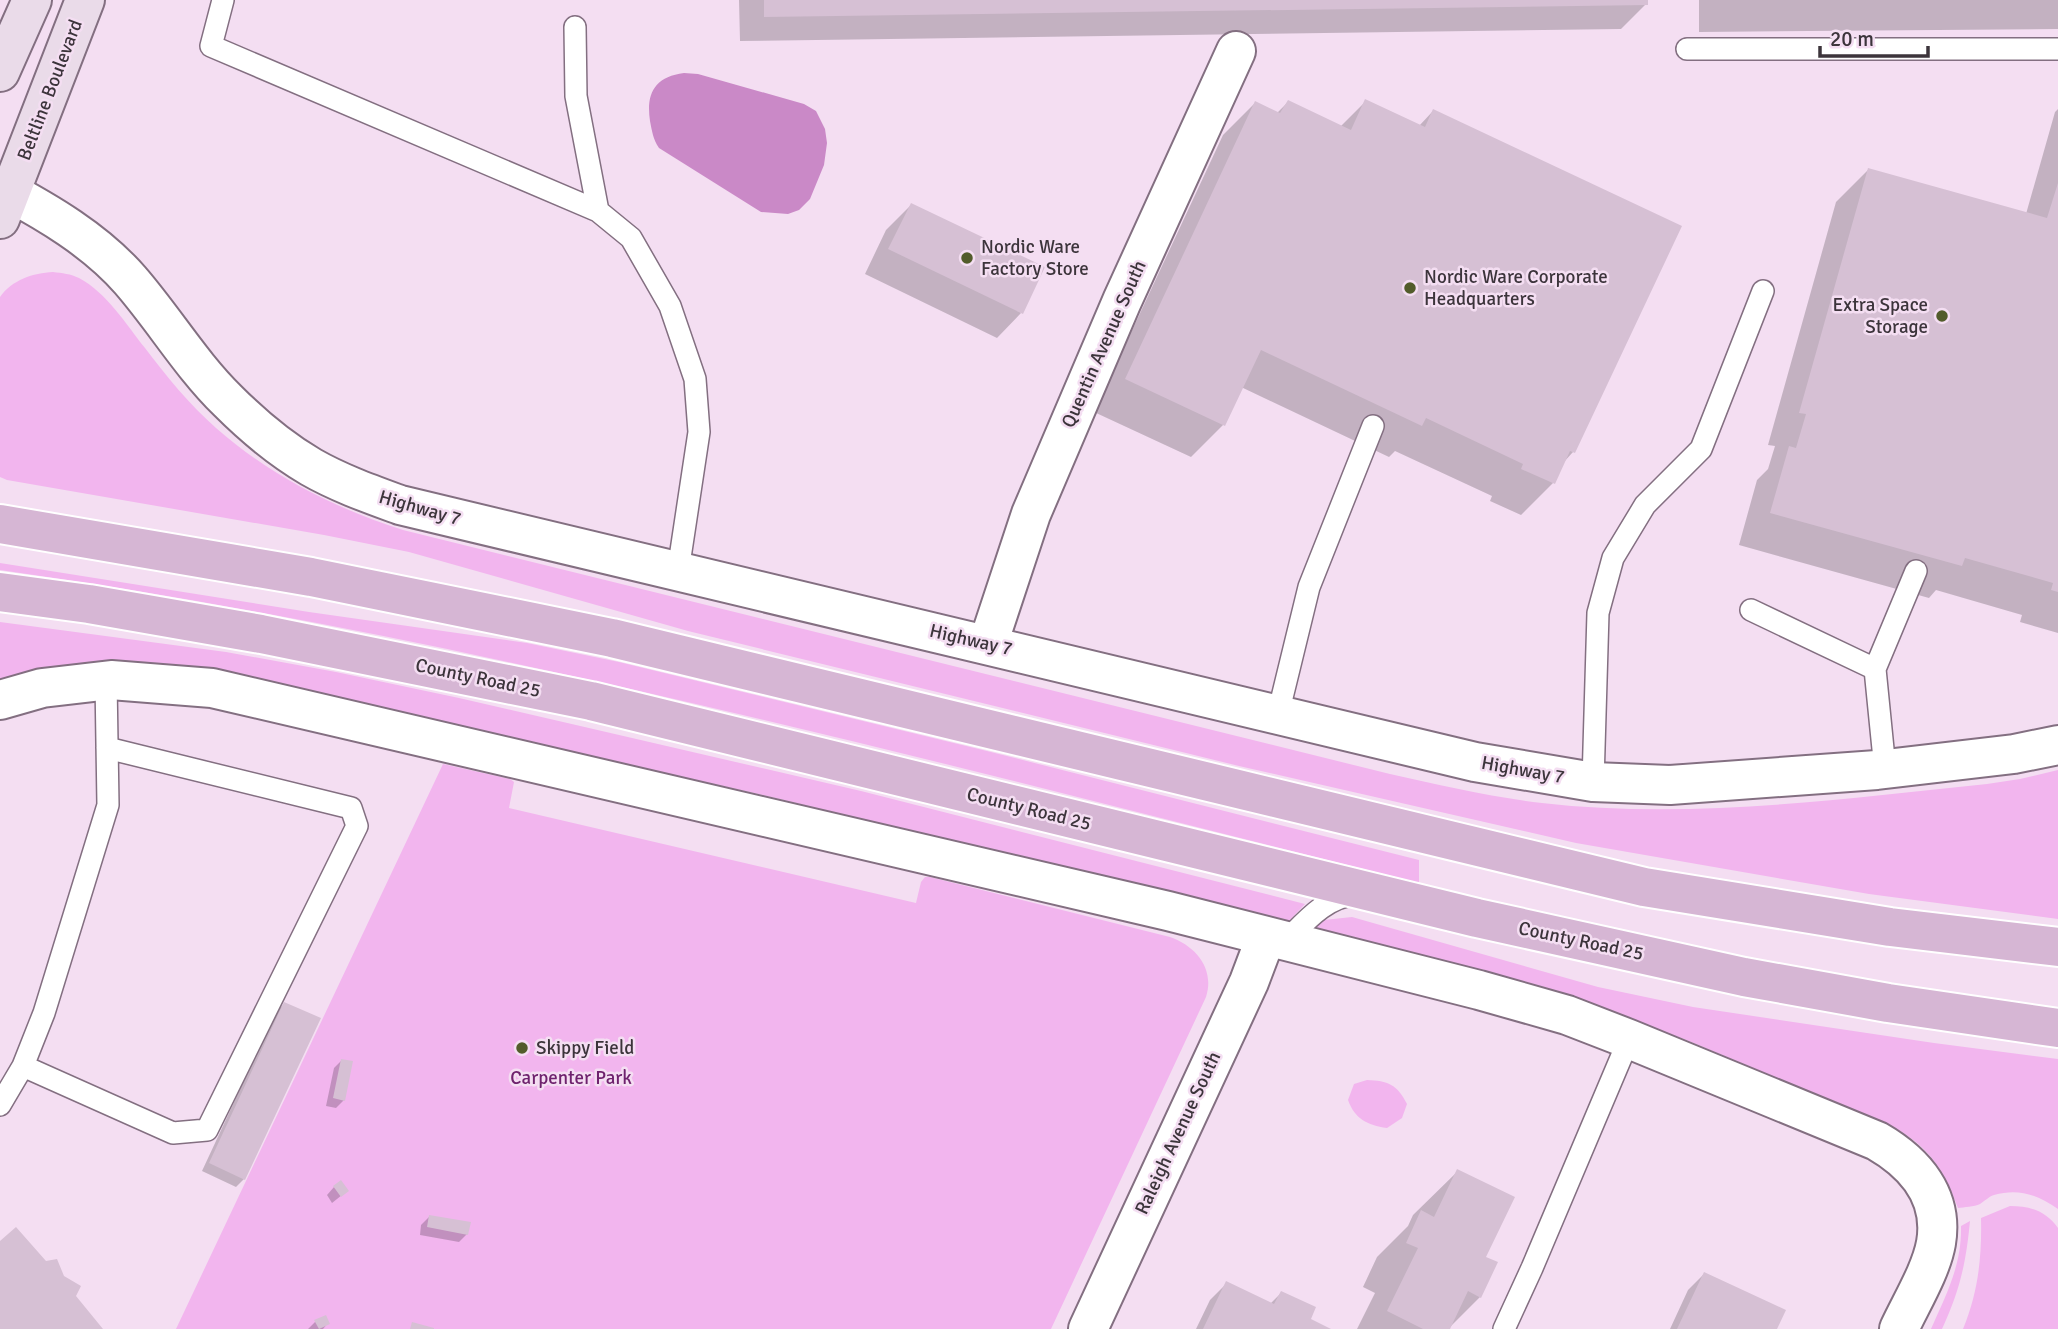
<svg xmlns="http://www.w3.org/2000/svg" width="2058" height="1329" viewBox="0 0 2058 1329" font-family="Signika,sans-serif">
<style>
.green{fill:#f2b5ee}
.water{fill:#ca89c7}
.shadow{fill:#0003}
.building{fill:#d6c0d4}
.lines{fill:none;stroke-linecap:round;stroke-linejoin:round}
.lane-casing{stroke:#836f81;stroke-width:24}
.street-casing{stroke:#836f81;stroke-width:42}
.secondary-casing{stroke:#836f81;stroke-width:42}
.primary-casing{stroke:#fff;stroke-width:42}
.lane{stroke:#fff;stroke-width:21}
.street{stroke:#fff;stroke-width:38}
.secondary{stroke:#eadbe9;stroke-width:38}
.primary{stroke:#d6b6d4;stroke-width:38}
.poi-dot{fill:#525c2b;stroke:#f4def2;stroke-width:2.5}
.labels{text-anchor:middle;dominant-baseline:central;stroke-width:5;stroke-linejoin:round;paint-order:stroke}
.street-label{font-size:19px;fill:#3c343b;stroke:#f4def2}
.poi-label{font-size:19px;fill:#3c343b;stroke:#f4def2;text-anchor:start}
.park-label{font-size:19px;fill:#6f226e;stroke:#f4def2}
</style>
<rect width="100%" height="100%" fill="#f4def2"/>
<!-- green -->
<path class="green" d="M53 272C62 273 71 274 79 278 107 293 126 324 145 348 167 377 189 404 216 428 271 476 334 508 403 530L1390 774C1440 785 1491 797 1542 803 1690 820 1839 799 1987 784L2020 779 2058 770V919L1869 894 1576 843 1239 766 688 631 409 552 324 535 7 480 0 477V297C12 280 33 273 53 272Z
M0 563 309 612 527 643 619 662 987 751 1419 860V883C950 766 480 638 0 570Z
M0 622 226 652 336 672 459 698 861 791 1305 904 1287 923 767 796 221 675 0 681Z
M443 764 510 779 514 782 509 808 916 903 921 882 925 877H930L1170 937C1196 946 1215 969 1206 997L1051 1329H176Z
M1352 917 1598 987 1693 1007 1934 1043 2058 1059V1209C2038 1195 2019 1188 1994 1195 1988 1197 1985 1201 1980 1204 1974 1207 1964 1207 1958 1208 1943 1168 1929 1147 1892 1126L1684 1039 1569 998 1311 930 1324 920Z
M1367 1080C1388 1081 1397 1084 1407 1104L1402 1118 1387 1128C1367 1125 1355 1119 1348 1100L1354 1084Z
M2010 1206C2030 1206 2046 1211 2058 1228V1329H1963C1978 1293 1982 1257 1981 1218Z
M1970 1221C1966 1263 1960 1290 1942 1329H1931C1946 1295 1962 1265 1961 1226Z"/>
<!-- water -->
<path class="water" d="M684 73 698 74 804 104 816 111 825 129 827 143 824 165 810 199 799 210 788 214 761 212 659 148C653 139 652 131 650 121 646 94 654 77 684 73Z"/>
<!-- shadow -->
<path class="shadow" d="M739 0H1646V4L1621 29 740 41Z
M1699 0H2058V29L1699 32Z
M1366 101 1419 126 1433 111 1573 452 1563 463 1553 483 1521 515 1490 501 1492 496 1395 451 1389 457 1241 387 1223 425 1191 457 1094 412 1223 135 1255 103 1277 113 1288 102 1340 127Z
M2058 109V633L2020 622 2022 615 1936 590 1929 598 1739 545 1757 480 1768 469 1775 446 1768 445 1836 202 1868 170 2026 214 2055 112Z
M911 205 1021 313 997 338 865 274 886 230Z
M284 1004 244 1179 236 1187 202 1171 276 1012Z
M342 1060 344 1100 336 1108 326 1106 334 1068Z
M1458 1171 1484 1258 1480 1297 1448 1329H1357L1375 1293 1363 1287 1377 1257 1408 1226 1413 1215Z
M334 1187 347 1191 332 1203 327 1195Z
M429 1217 467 1234 459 1242 420 1235 421 1225Z
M1704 1274 1775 1329H1670L1688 1290Z
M1227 1283 1270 1304 1281 1293 1308 1320 1327 1329H1196L1210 1300Z
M315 1322 328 1323 323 1329H308Z"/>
<!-- building -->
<path class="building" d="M764 0H1648V5L764 17Z
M1365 99 1425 127 1433 109 1682 226 1575 453 1570 451 1555 484 1521 469 1523 464 1426 418 1422 426 1261 350 1225 426 1125 379 1255 101 1280 113 1288 100 1351 130Z
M1868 168 2047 218 2058 183V592L2051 590 2053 583 1965 558 1962 566 1770 513 1789 446 1796 448 1806 414 1799 413Z
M911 203 1045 267 1023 314 888 249Z
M284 1002 321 1018 245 1180 209 1163Z
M341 1059 353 1061 345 1101 333 1098Z
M1457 1169 1515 1197 1486 1257 1498 1262 1481 1298 1468 1291 1450 1329H1423L1387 1311 1418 1248 1406 1243 1421 1210 1434 1217Z
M341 1180 349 1191 341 1197 333 1186Z
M429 1215 471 1222 468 1235 427 1227Z
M16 1227 46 1261 57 1259 64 1276 81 1286 76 1296 103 1329H0V1241Z
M1704 1272 1786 1310 1777 1329H1677Z
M1226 1281 1274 1304 1281 1291 1316 1307 1311 1319 1331 1329H1203Z
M326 1315 330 1324 319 1329 314 1320Z
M412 1322 434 1328V1329H410Z"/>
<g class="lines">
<defs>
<path id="lane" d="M223 0 211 46 598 211
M575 27 576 96 598 211 631 238 670 306 695 379 699 432 678 571
M1687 49H2058
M1751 610 1875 669 1885 769
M1875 669 1916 571
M1278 714 1309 587 1373 426
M1593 782 1598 613 1613 558 1645 505 1701 449 1763 291
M1285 942C1306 921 1325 897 1357 894
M23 1066 173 1133 207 1130 357 826 351 808 107 748
M0 1105 23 1066 44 1013 108 805 106 681
M1504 1329 1532 1268 1629 1039"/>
<path id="street" d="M0 187C47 212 95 240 130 280 164 319 191 365 228 401 252 425 282 450 311 467 339 483 370 494 400 505L1475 762 1593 782 1670 785 1877 770 2014 754 2058 745
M988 644 1031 514 1122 301 1236 51
M0 700 42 688 111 680 212 688 1168 911 1479 990 1567 1015 1629 1039 1877 1141C1915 1163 1944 1196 1936 1243 1931 1271 1911 1303 1899 1329
M1088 1329 1249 982 1266 937"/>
<path id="secondary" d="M0 72 32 0
M0 219 85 0"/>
<path id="primary" d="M0 524 311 577 612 638 1644 887 1890 927 2058 947
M0 592 89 604 261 634 591 701 1477 918 1744 977 1888 1003 2058 1028"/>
</defs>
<!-- lane casing -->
<use href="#lane" class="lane-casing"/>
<!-- street casing -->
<use href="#street" class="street-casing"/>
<!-- secondary casing -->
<use href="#secondary" class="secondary-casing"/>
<!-- primary casing -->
<use href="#primary" class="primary-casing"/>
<!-- lane -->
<use href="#lane" class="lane"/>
<!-- street -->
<use href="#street" class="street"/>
<!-- secondary -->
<use href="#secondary" class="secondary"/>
<!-- primary -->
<use href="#primary" class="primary"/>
</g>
<!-- markers -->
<g class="poi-dot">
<circle cx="967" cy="258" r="7"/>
<circle cx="1410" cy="288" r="7"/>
<circle cx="1942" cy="316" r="7"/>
<circle cx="522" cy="1048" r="7"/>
</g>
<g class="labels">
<!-- street labels -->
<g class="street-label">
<text transform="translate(50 90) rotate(-69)">Beltline Boulevard</text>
<text transform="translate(1104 344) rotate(-66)">Quentin Avenue South</text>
<text transform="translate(420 508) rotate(16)">Highway 7</text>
<text transform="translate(971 640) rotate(13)">Highway 7</text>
<text transform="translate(478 678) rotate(12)">County Road 25</text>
<text transform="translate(1523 770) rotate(10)">Highway 7</text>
<text transform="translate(1029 809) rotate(14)">County Road 25</text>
<text transform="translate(1581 941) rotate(12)">County Road 25</text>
<text transform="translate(1178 1133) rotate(-65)">Raleigh Avenue South</text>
</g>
<!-- poi labels -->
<g class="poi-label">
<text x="981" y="247">Nordic Ware<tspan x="981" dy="22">Factory Store</tspan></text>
<text x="1424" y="277">Nordic Ware Corporate<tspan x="1424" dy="22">Headquarters</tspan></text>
<text x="1928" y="305" text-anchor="end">Extra Space<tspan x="1928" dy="22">Storage</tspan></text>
<text x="536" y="1048">Skippy Field</text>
</g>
<!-- park labels -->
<g class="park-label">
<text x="571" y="1078">Carpenter Park</text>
</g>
</g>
<!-- scale -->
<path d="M1820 46v10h108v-10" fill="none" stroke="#3c343b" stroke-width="3.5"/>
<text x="1830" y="46" font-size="21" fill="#3c343b" stroke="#f4def2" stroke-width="5" paint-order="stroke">20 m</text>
</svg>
